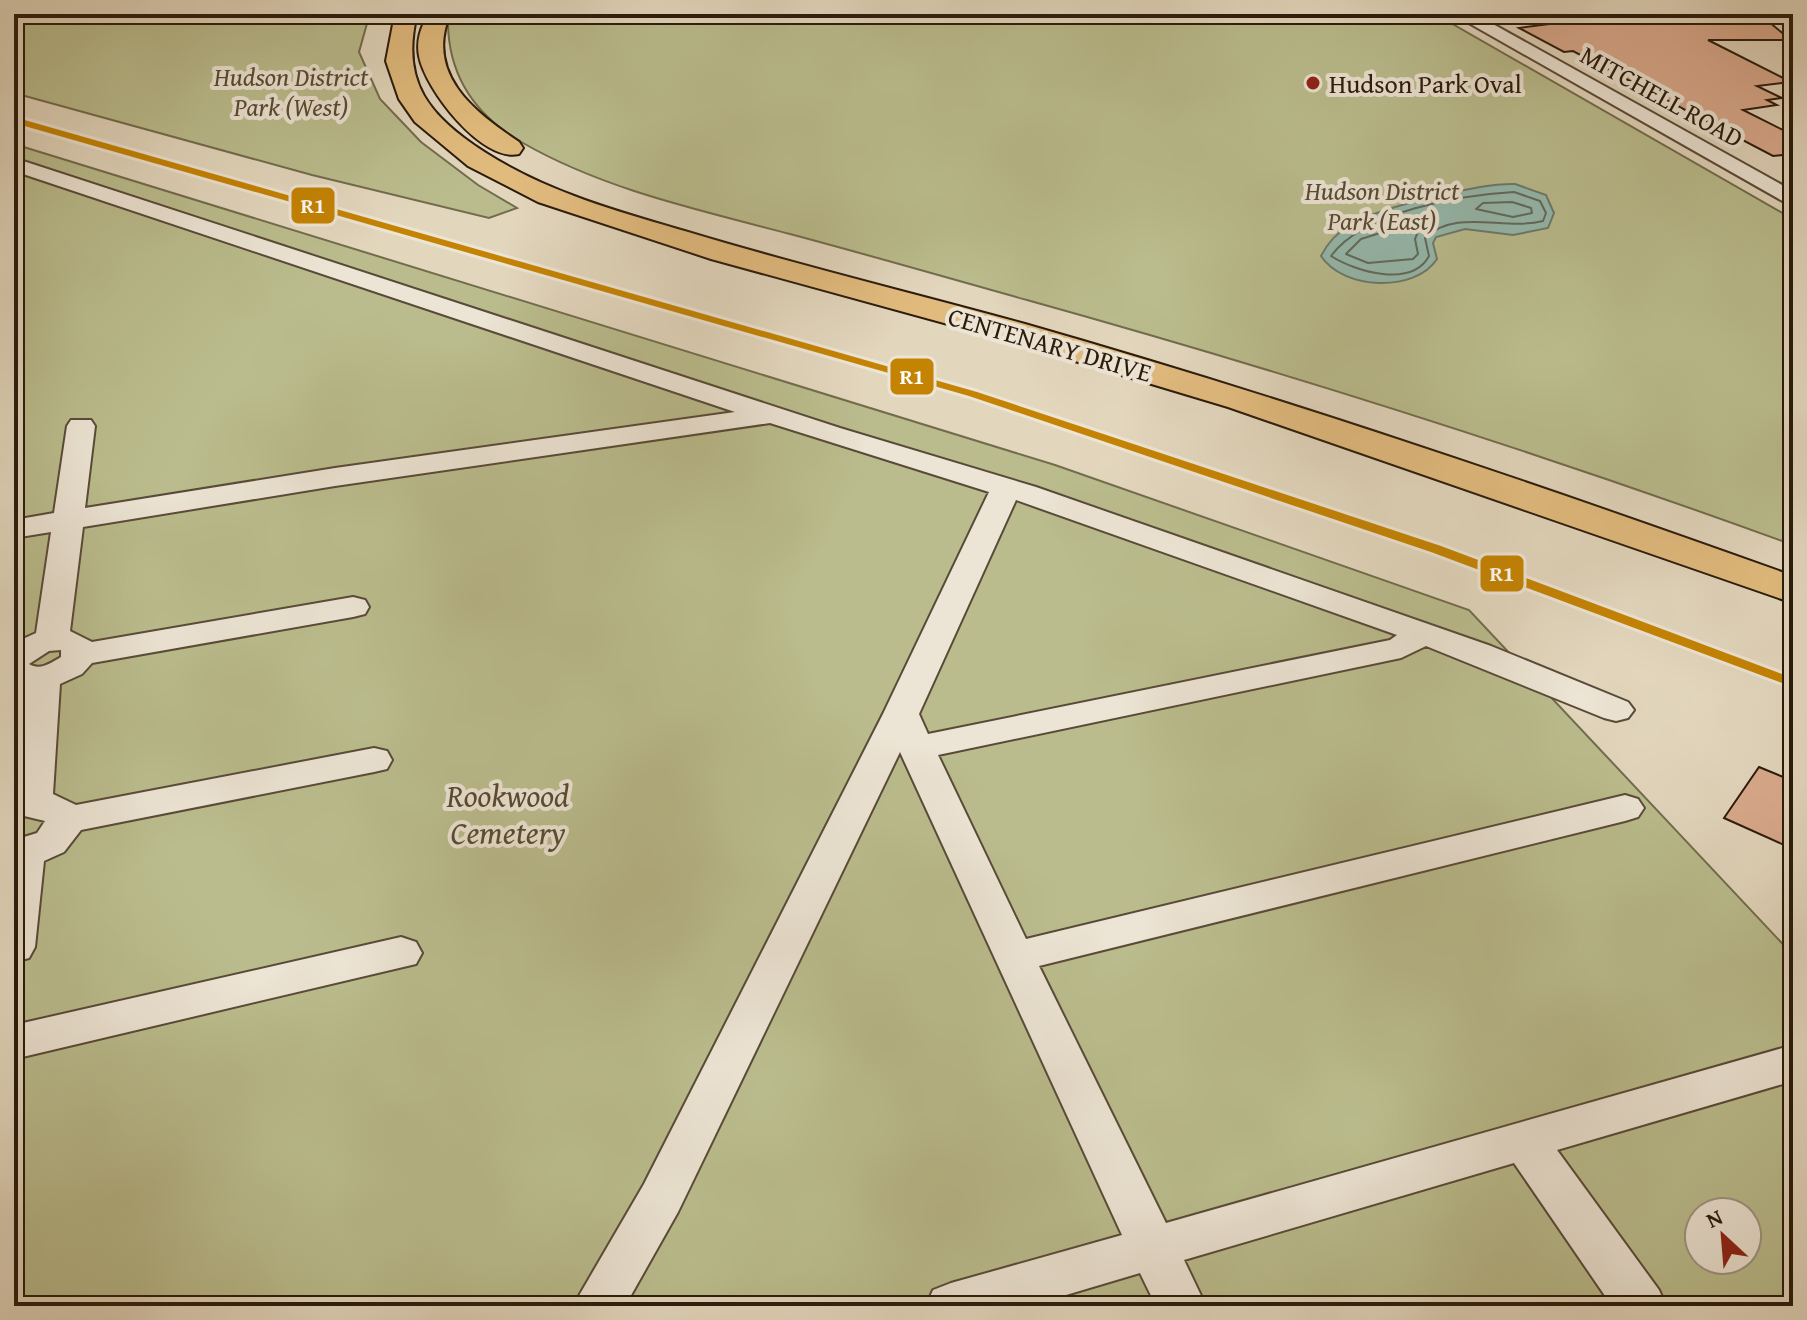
<svg xmlns="http://www.w3.org/2000/svg" width="1807" height="1320" viewBox="0 0 1807 1320" font-family="'Gentium Book Plus',serif">
<style>
.green{fill:#babc8d;stroke:#726c4c;stroke-width:2;fill-rule:evenodd}
.water{fill:#95b9ad;stroke:#6b7a6d;stroke-width:2}
.lines{fill:none;stroke-linecap:round;stroke-linejoin:round}
.shore{stroke:#606a5c;stroke-width:2}
.building{fill:#daaa8e;stroke:#2b1b0c;stroke-width:2}
.minor-casing{stroke:#594a38;stroke-width:4}
.highway-casing{stroke:#2b1b0c;stroke-width:4}
.minor{fill:#ece4d4;fill-rule:evenodd}
.highway{fill:#e1bb7e;fill-rule:evenodd}
.rail-1-casing{stroke:#ece4d4;stroke-width:6}
.rail-1{fill:#c48303;fill-rule:evenodd}
.poi-dot{fill:#8f2418;stroke:#ece4d4;stroke-width:3}
.labels{text-anchor:middle;dominant-baseline:central;stroke-width:8;stroke-linejoin:round;paint-order:stroke}
.far-park-label{font-size:26px;font-style:italic;fill:#564b33;stroke:#ece4d4}
.far-poi-label{font-size:26px;fill:#2b1b0c;stroke:#ece4d4;text-anchor:start}
.far-street-label{font-size:26px;fill:#2b1b0c;stroke:#ece4d4}
.park-label{font-size:32px;font-style:italic;fill:#564b33;stroke:#ece4d4}
.line-badge{stroke:#ece4d4;stroke-width:3}
.badge-label{font-size:22px;text-anchor:middle;font-weight:bold;fill:#fff}
</style>
<rect width="100%" height="100%" fill="#e2d6bd"/>
<filter id="stains"><feTurbulence type="fractalNoise" baseFrequency=".0025" numOctaves="4"/><feColorMatrix values="0 0 0 0 .2 0 0 0 0 .09 0 0 0 0 .02 0 0 0 .5 -.17"/></filter>
<radialGradient id="worn" r=".72"><stop offset=".6" stop-color="#630" stop-opacity="0"/><stop offset="1" stop-color="#630" stop-opacity=".3"/></radialGradient>
<!-- green -->
<path class="green" d="M14 14H364L368 20 359 52 380 99 421 142 478 185 517 208 489 218 312 175 14 93Z
M464 14H1435L1793 219V545C1541 453 1285 372 1027 300 948 278 869 255 790 234 700 210 605 190 523 143 476 116 449 78 448 24Z
M14 144 1055 465 1469 610 1793 955V1306H14ZM1699 1212H1747V1260H1699Z"/>
<!-- water -->
<path class="water" d="M1515 184 1546 195 1554 213 1548 228 1513 235 1465 229 1436 237 1433 243 1437 259C1415 293 1343 290 1321 256 1328 242 1338 232 1351 224 1382 207 1480 183 1515 184Z"/>
<g class="lines">
<!-- shore -->
<path class="shore" d="M1514 192 1540 201 1546 213 1543 221C1504 231 1456 208 1425 238L1429 256C1412 288 1356 272 1331 256 1364 211 1461 195 1514 192Z
M1512 202 1531 208 1532 213 1513 217 1476 209 1483 203Z
M1415 222 1420 227 1415 239 1418 254 1413 259 1368 263 1346 254 1361 239Z"/>
</g>
<!-- building -->
<path class="building" d="M1542 14H1759L1791 40H1708L1791 82 1757 86 1782 98 1767 100 1777 105 1743 110 1793 135V154L1773 156 1573 51 1564 52 1519 28 1558 23Z
M1759 767 1793 781V849L1724 818Z"/>
<g class="lines">
<defs>
<path id="minor" d="M1453 14H1475L1793 191V207Z
M14 158 840 428 1036 487 1491 646 1628 702 1634 710 1628 718 1616 721 1604 718 1426 646 1401 658 938 755 1026 939 1625 795 1638 799 1644 808 1638 817 1625 821 1039 966 1166 1223 1793 1045V1081L1557 1150 1659 1290 1666 1306H1612L1514 1163 1184 1260 1206 1306H1156L1140 1273 1029 1306H926L933 1290 951 1283 1122 1235 900 752 678 1212 625 1306H573L644 1184 883 714 989 492 770 423 335 486 83 527 70 631 92 642 353 597 365 600 369 607 365 614 353 617 92 663 82 674 60 684 53 794 76 805 374 748 387 751 392 760 387 769 374 772 81 830 64 852 44 861 35 947 29 958 14 962V840L37 833 45 821 20 815 14 806 25 687 14 684V643L36 633 51 532 14 538V520L54 513 67 426 71 420H91L95 426 85 508 335 468 735 412 14 171ZM1016 500 1397 635 1390 640 928 734 919 714ZM61 650V657C51 663 40 671 29 664L49 651Z
M401 937 416 942 422 953 416 964 14 1059V1025Z"/>
<path id="highway" d="M395 14H417C400 83 430 117 486 153 547 192 619 212 688 232 800 266 913 293 1025 324 1284 398 1539 485 1793 576V603L1228 407 995 337 711 259 538 202 468 166 415 122 399 99 386 61Z
M428 14H450C425 74 473 111 519 142L523 148 519 154C482 163 425 89 419 56 416 40 421 28 428 14Z"/>
</defs>
<!-- minor casing -->
<use href="#minor" class="minor-casing"/>
<!-- highway casing -->
<use href="#highway" class="highway-casing"/>
<!-- minor -->
<use href="#minor" class="minor"/>
<!-- highway -->
<use href="#highway" class="highway"/>
<defs>
<path id="rail-1" d="M14 117 977 392 1441 546 1793 678V687L1431 552 969 396 14 123Z"/>
</defs>
<!-- rail-1 casing -->
<use href="#rail-1" class="rail-1-casing"/>
<!-- rail-1 -->
<use href="#rail-1" class="rail-1"/>
</g>
<!-- markers -->
<circle class="poi-dot" cx="1313" cy="83" r="8"/>
<g class="labels">
<!-- far-park labels -->
<g class="far-park-label">
<text x="291" y="76">Hudson District<tspan x="291" dy="30">Park (West)</tspan></text>
<text x="1382" y="190">Hudson District<tspan x="1382" dy="30">Park (East)</tspan></text>
</g>
<!-- far-poi labels -->
<g class="far-poi-label">
<text x="1329" y="83">Hudson Park Oval</text>
</g>
<!-- far-street labels -->
<g class="far-street-label">
<text transform="translate(1662 96) rotate(29)">MITCHELL ROAD</text>
<text transform="translate(1050 344) rotate(16)">CENTENARY DRIVE</text>
</g>
<!-- park labels -->
<g class="park-label">
<text x="508" y="795">Rookwood<tspan x="508" dy="37">Cemetery</tspan></text>
</g>
</g>
<g class="line-badge">
<rect x="290" y="186" width="46" height="39" rx="8" fill="#c48303"/>
<rect x="889" y="357" width="46" height="39" rx="8" fill="#c48303"/>
<rect x="1479" y="554" width="46" height="39" rx="8" fill="#c48303"/>
</g>
<g class="badge-label">
<text x="313" y="213">R1</text>
<text x="912" y="384">R1</text>
<text x="1502" y="581">R1</text>
</g>
<!-- margin -->
<rect width="1807" height="1320" fill="none" stroke="#e2d6bd" stroke-width="48"/>
<rect x="16" y="16" width="1775" height="1288" fill="none" stroke="#2b1b0c" stroke-width="4"/>
<rect x="24" y="24" width="1759" height="1272" fill="none" stroke="#2b1b0c" stroke-width="2"/>
<!-- north arrow -->
<g transform="translate(1723 1236) rotate(334)"><circle r="38" fill="#ece4d4" stroke="#9f9484" stroke-width="2"/>
<path d="M0-6L14 30L0 20L-14 30Z" fill="#8f2418"/>
<text y="-12" font-size="22" font-weight="bold" text-anchor="middle" fill="#2b1b0c">N</text>
</g>
<rect width="100%" height="100%" filter="url(#stains)"/>
<rect width="100%" height="100%" fill="url(#worn)"/>
</svg>
